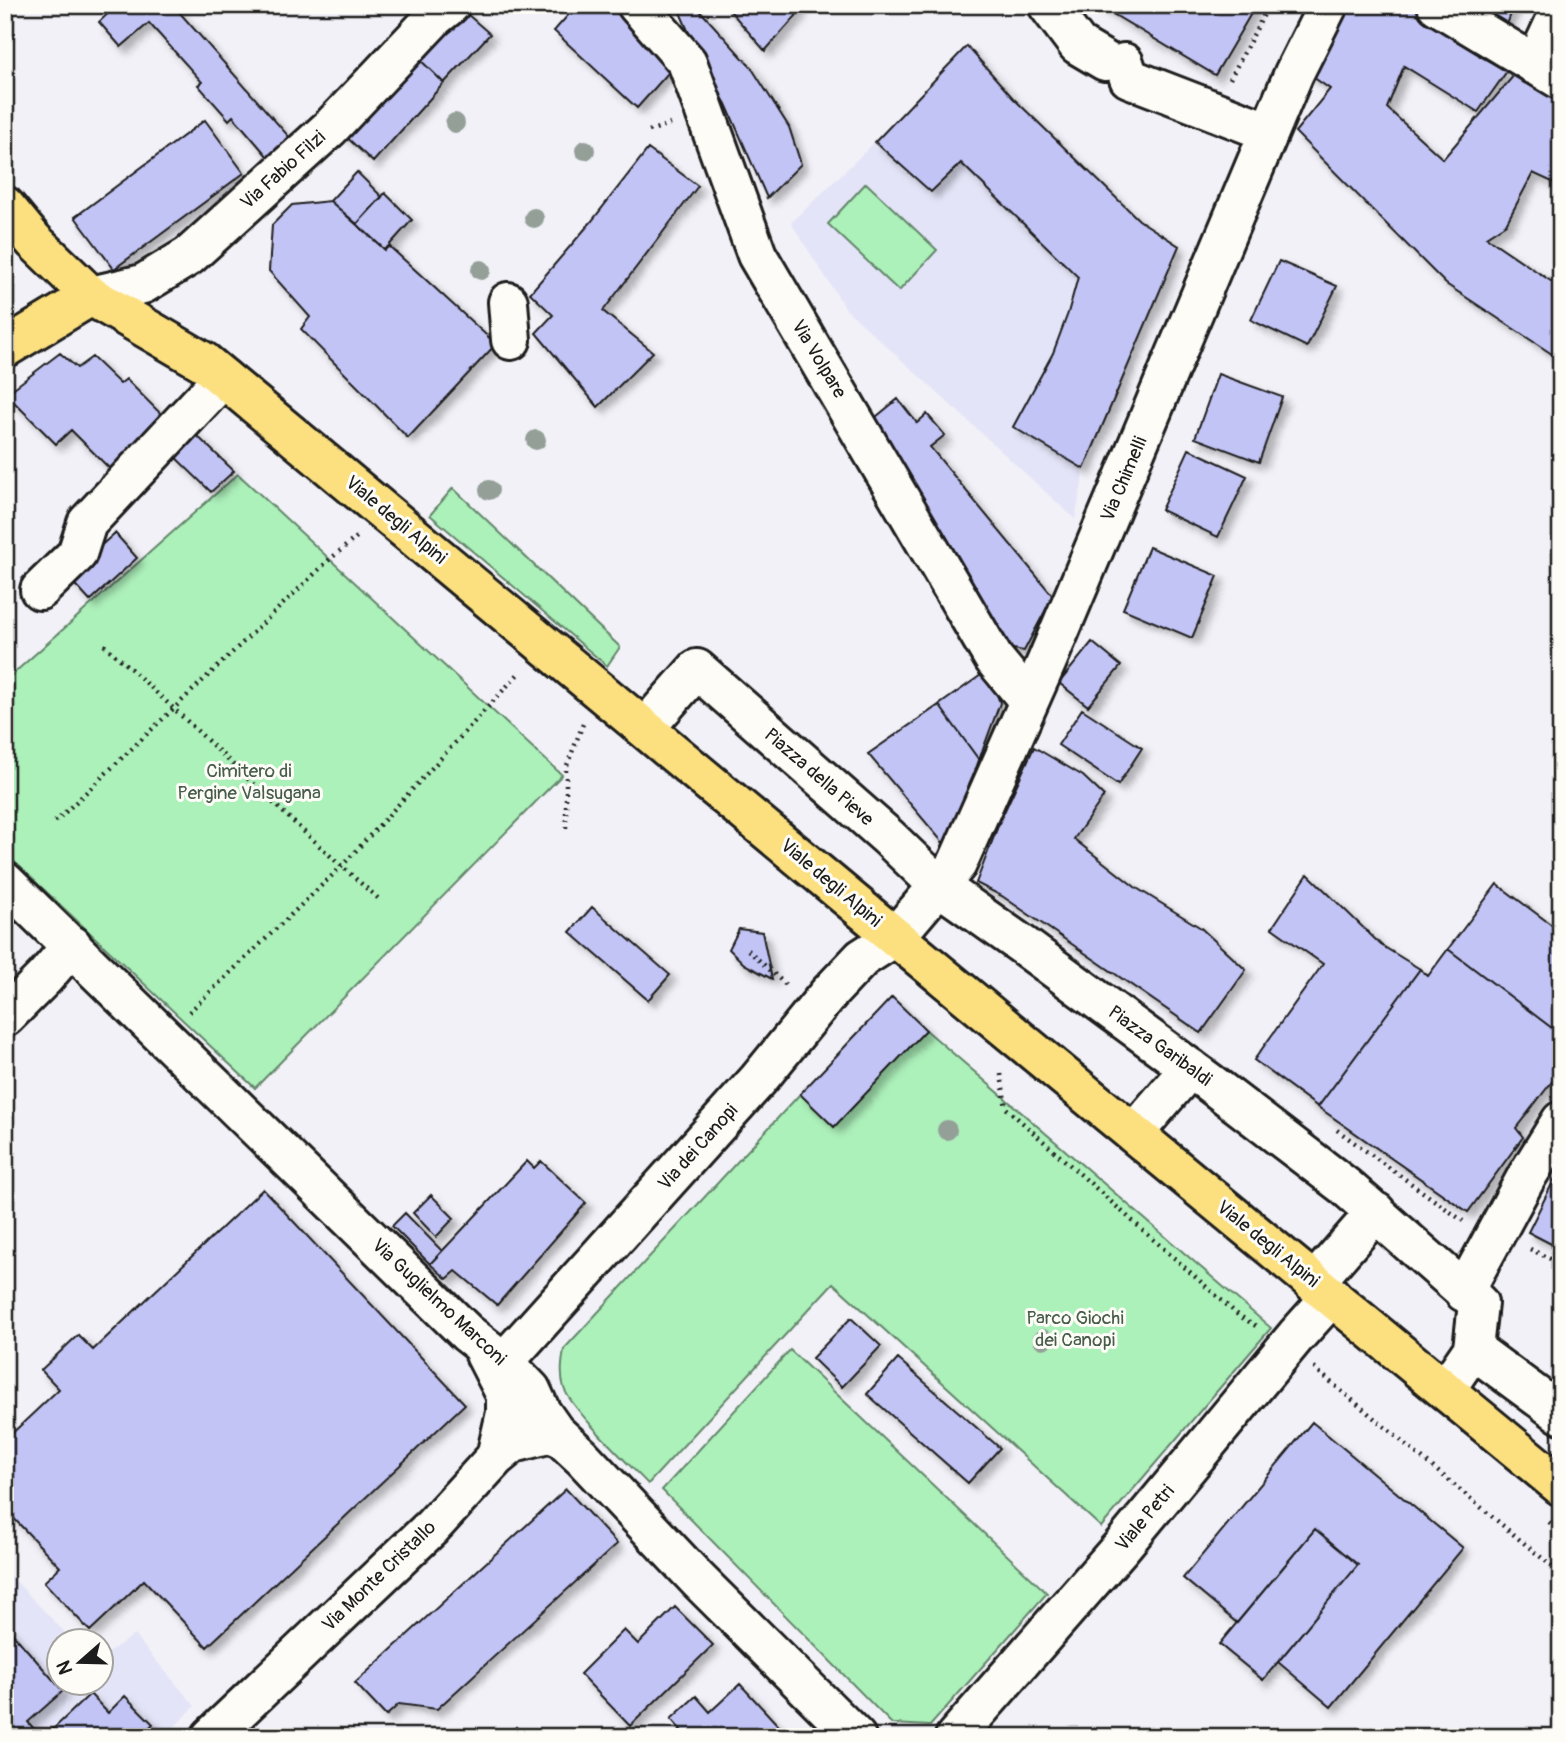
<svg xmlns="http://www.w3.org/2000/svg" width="1566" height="1742" viewBox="0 0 1566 1742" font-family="Pangolin,sans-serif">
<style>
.built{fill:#e3e4f7}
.green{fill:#acf0ba;stroke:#64866b;stroke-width:2}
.building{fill:#c2c4f6;stroke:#1c1c1c;stroke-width:2;filter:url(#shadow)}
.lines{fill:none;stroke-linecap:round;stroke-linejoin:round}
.minor-casing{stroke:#1c1c1c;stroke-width:44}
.major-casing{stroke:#1c1c1c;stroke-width:44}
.path{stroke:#1c1c1c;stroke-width:4.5;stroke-dasharray:2 5;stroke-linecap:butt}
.minor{stroke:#fdfcf7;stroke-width:38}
.major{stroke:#fce080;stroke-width:38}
.tree{fill:#949f98}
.labels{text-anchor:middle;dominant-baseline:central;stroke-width:6;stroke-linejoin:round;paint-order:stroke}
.street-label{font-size:19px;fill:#1c1c1c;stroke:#fdfcf7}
.park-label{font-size:19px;fill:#475c4b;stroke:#fdfcf7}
</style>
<defs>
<filter id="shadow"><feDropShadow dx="6" dy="6" stdDeviation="3.5" flood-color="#0004"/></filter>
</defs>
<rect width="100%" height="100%" fill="#f1f1f7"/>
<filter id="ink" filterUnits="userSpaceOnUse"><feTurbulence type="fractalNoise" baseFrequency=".0143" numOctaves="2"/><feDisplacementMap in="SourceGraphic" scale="14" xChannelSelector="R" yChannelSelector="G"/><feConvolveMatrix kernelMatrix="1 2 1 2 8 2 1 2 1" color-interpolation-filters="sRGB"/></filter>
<g filter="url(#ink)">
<!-- built -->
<path class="built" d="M967 46 1013 98 1139 220 1179 246 1085 469 1075 519 846 309 791 223 875 142Z
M5 1570 72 1640H60V1682H102V1657L134 1635 195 1706 164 1737H5Z"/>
<!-- green -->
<path class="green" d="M866 183 937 250 899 291 828 224Z
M238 474 562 775 255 1088 5 853V681Z
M453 488 620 647 607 666 430 515Z
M926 1030 1271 1328 1101 1527 833 1283 648 1484C630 1465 571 1409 564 1388 560 1375 562 1362 564 1349L800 1094 834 1126Z
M790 1350 1047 1593 930 1726 892 1724 662 1490Z"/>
<!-- building -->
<path class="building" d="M117 5H173L291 139 268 157 233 116 229 120 198 85 202 82 149 23 121 47 99 22Z
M577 5H614L677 63 637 108 554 31Z
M688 5H695L751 67 789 127 801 164 767 198 726 104 702 63 679 10Z
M725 5H801L796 16 765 51Z
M1098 5H1256L1215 75Z
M1349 5H1414L1485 51 1480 56 1507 71 1478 112 1404 66 1387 108 1443 159 1520 68 1561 91V186L1533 173 1506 224 1486 237 1561 288V360L1446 284 1295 132 1330 89 1307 73Z
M1451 5H1514L1503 36Z
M459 7 490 34 444 83 411 51Z
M967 46 1013 98 1139 220 1179 246 1084 469 1013 427 1053 353 1068 313 1078 277 961 163 931 192 875 142Z
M411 51 444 83 373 162 341 132Z
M205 120 244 173 114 269 75 217Z
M648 149 698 186 603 311 653 352 598 407 536 333 553 315 530 293 591 222Z
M357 172 382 197 357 224 330 201Z
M385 193 412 220 385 250 357 224Z
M330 201 385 250 389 246 496 344 408 438 301 329 310 317 269 271 272 225 292 205Z
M1279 261 1337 286 1307 347 1251 320Z
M60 353 77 368 92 357 120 384 126 379 170 423 117 476 71 430 56 444 6 394Z
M1218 374 1282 397 1259 462 1195 438Z
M898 399 917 423 927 414 945 435 930 447 1053 596 1024 651 1002 647 871 421Z
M191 430 234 471 211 492 170 452Z
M1189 449 1247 476 1218 537 1161 510Z
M115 533 137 558 90 601 67 576Z
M1149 547 1218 576 1192 638 1123 609Z
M1092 642 1121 666 1088 706 1059 683Z
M988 670 1000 703 979 760 939 705Z
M939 705 979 760 962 807 944 844 868 754Z
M1082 709 1142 748 1118 785 1058 745Z
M1034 747 1083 776 1104 796 1074 839 1135 887 1201 928 1246 970 1201 1033 1002 896 976 883 1000 821Z
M1308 874 1381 945 1420 969 1318 1107 1254 1060 1323 964 1272 928Z
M1497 884 1561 932V1035L1448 949Z
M592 907 670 975 648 1000 570 932Z
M739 929 762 932 772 979 744 964 729 949Z
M1448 949 1561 1035V1070L1516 1128 1523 1137 1468 1212 1318 1107 1420 969 1428 976Z
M892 997 926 1030 834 1127 800 1094Z
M527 1161 534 1168 541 1161 586 1203 497 1305 456 1271 447 1279 430 1264Z
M1561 1166V1249L1528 1232Z
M263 1189 465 1404 207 1647 144 1580 90 1631 44 1582 60 1567 5 1509V1440L59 1389 41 1370 78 1335 93 1350Z
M431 1195 454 1218 436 1237 413 1213Z
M405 1213 442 1251 430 1264 392 1226Z
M851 1318 881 1346 842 1387 812 1358Z
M898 1359 1000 1448 968 1483 867 1394Z
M1312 1422 1463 1548 1331 1707 1278 1662 1358 1565 1315 1529 1237 1623 1183 1578Z
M566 1489 617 1544 437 1709 399 1704 386 1716 355 1683Z
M1315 1529 1358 1565 1263 1680 1219 1644Z
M675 1607 713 1645 630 1726 580 1674 624 1630 638 1644Z
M5 1625 63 1691 28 1722 41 1737H5Z
M740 1684 787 1735 786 1737H719L713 1731 706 1737H687L671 1719 696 1696 710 1712Z
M90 1694 108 1713 125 1696 153 1724 140 1737H56L51 1731Z
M516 1727 525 1737H506Z"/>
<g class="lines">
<defs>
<path id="minor" d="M637 5 687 62 757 255 994 659 1029 701
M1048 5 1078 45 1105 61
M1437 5 1561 80
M1124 63 1129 78 1269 132
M1535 65 1561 9
M91 296 143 284 189 256 330 128 435 17 450 5
M508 302 511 340
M40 590 77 554 87 523 223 378
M645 728 697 669 888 837 939 886 1024 946 1210 1083 1346 1187 1478 1303 1473 1349
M5 882 467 1333 504 1362 531 1390 541 1412 555 1432 582 1457 698 1580 856 1737
M5 1017 45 977 72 945
M1134 1133 1190 1068
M1314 1283 1376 1212
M1464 1292 1527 1176 1561 1121
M485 1354 506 1395V1413L496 1457
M504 1362 758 1080 829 993 862 958 895 937 957 864 1047 661 1294 73 1328 5
M1445 1390 1473 1349 1561 1414
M211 1737 432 1527 496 1457 513 1443 555 1432
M955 1737 1122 1546 1296 1336 1332 1296"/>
<path id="major" d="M5 206 34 241 91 296 204 362 895 937 1561 1486
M5 348 91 296"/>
</defs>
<!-- minor casing -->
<use href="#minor" class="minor-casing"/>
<!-- major casing -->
<use href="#major" class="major-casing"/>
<!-- path -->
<path class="path" d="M1230 79 1269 5
M649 131 670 124
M104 645C198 728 285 818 380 900
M55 822 329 560 358 536
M566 828V768L583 724
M748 950 787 986
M189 1012 341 867 520 672
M1001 1074 1006 1108 1238 1315 1256 1326
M1337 1130 1463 1221
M1530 1249 1561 1264
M1314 1368 1561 1574
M1549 1522 1561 1532"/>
<!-- minor -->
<use href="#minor" class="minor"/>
<!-- major -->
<use href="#major" class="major"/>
</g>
<!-- trees -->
<g class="tree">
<circle cx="455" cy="123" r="10"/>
<circle cx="585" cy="150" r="10"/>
<circle cx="534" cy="218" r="10"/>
<circle cx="481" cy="270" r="10"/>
<circle cx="536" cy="440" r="10"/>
<circle cx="489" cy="490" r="10"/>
<circle cx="947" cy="1130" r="10"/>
<circle cx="1043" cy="1339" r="10"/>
</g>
</g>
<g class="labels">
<!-- street labels -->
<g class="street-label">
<text transform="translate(283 170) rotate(-42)">Via Fabio Filzi</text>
<text transform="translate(819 359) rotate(59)">Via Volpare</text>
<text transform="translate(1124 479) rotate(-67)">Via Chimelli</text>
<text transform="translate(396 520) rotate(40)">Viale degli Alpini</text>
<text transform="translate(819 777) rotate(41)">Piazza della Pieve</text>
<text transform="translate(831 883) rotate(40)">Viale degli Alpini</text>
<text transform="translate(1160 1046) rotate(36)">Piazza Garibaldi</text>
<text transform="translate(698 1147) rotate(-48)">Via dei Canopi</text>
<text transform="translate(1268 1244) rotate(39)">Viale degli Alpini</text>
<text transform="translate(439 1302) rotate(43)">Via Guglielmo Marconi</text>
<text transform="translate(1145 1518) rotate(-50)">Viale Petri</text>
<text transform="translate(379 1576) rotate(-44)">Via Monte Cristallo</text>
</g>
<!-- park labels -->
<g class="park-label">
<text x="249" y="771">Cimitero di<tspan x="249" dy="22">Pergine Valsugana</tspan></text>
<text x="1075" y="1318">Parco Giochi<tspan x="1075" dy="22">dei Canopi</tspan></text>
</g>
</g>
<!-- margin -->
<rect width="1566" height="1742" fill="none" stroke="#fdfcf7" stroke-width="28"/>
<rect x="14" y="14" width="1538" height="1714" fill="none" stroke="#1c1c1c" stroke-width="2.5" filter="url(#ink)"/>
<!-- north arrow -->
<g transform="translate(80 1662) rotate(250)"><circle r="33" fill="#fdfcf7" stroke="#a3a29f" stroke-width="2"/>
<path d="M0-5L12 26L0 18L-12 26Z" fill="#1c1c1c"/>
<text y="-10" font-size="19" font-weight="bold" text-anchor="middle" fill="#1c1c1c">N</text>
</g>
</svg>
